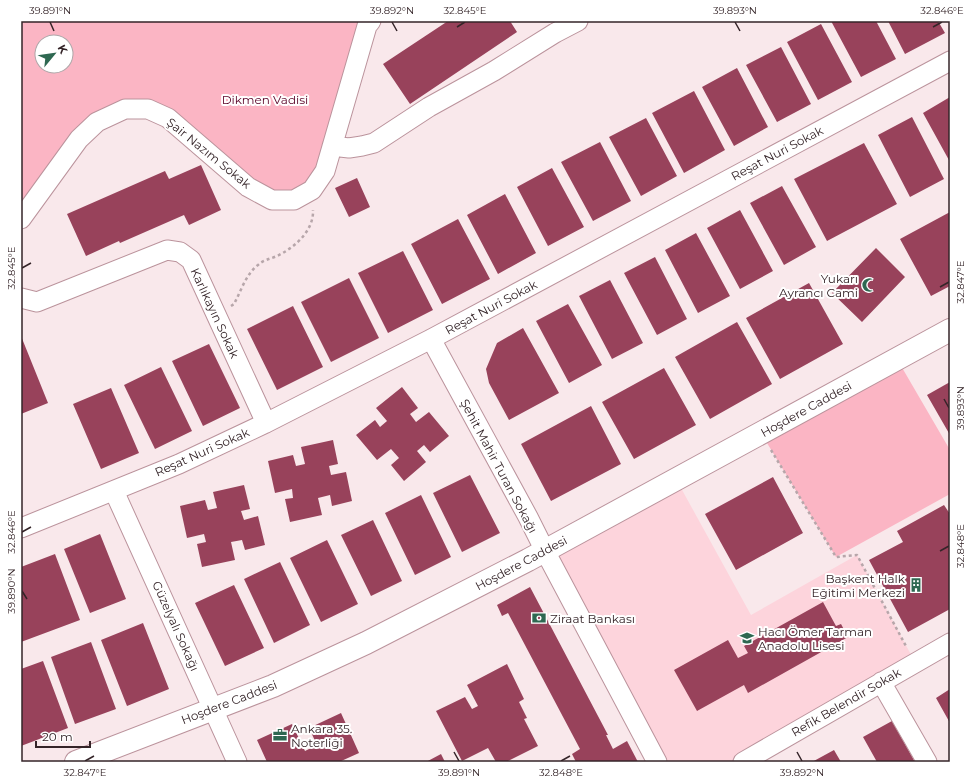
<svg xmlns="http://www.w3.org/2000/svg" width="971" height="783" viewBox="0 0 971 783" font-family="Montserrat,sans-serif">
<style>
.built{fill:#fdd4dc}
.green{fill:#fbb5c4;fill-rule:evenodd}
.building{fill:#98425b}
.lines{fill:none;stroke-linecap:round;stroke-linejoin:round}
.minor-casing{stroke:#bb939c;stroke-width:21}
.major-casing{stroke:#bb939c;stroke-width:24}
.path{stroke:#b7a6aa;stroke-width:2.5;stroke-dasharray:3 3;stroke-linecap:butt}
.minor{stroke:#fff;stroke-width:19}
.major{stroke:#fff;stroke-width:22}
.ticks{fill:none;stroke:#342428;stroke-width:1.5}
.labels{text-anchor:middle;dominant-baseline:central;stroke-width:4;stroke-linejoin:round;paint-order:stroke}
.park-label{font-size:12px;fill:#590227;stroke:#fff}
.street-label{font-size:12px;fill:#342428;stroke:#fff}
.poi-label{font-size:12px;fill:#342428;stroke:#fff;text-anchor:start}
.neatline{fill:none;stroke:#342428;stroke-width:1.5}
.ticks-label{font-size:10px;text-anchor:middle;fill:#342428}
</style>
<rect width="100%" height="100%" fill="#f9e8eb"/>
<!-- built -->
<path class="built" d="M676 479 751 615 857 555 915 662 743 762H657L545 551Z"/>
<!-- green -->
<path class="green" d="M21 21H371L312 190 272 200 148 109 97 122 21 218ZM42 42H66V66H42Z
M897 359 950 450V494L836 557 761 433Z"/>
<!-- building -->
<path class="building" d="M448 21H510L517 32 410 104 383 64Z
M831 21H876L896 59 861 77Z
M888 21H938L945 33 905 54Z
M821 24 852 82 818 100 787 42Z
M781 47 811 104 777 122 746 65Z
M737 68 768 127 734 146 702 87Z
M694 91 725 150 684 173 652 113Z
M950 97V162L923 113Z
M912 117 944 179 910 197 878 135Z
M646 118 677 176 641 196 609 137Z
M600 142 631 201 593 221 561 162Z
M864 143 897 204 827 241 794 179Z
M201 165 221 210 189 225 184 215 120 243 119 241 86 256 67 214 165 171 169 179Z
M552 168 584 227 548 246 517 187Z
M357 178 370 207 349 217 335 188Z
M782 186 816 247 784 265 750 203Z
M505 194 536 253 498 274 467 215Z
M740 210 773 271 740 289 707 228Z
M950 212V286L931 296 900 239Z
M458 219 490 279 442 304 411 244Z
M696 233 730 296 698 313 665 250Z
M876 248 905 277 862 322 832 293Z
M403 251 433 310 388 333 358 273Z
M655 257 687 319 657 335 624 273Z
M349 278 379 338 331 362 301 302Z
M610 280 643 343 612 359 579 296Z
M809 283 843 344 780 379 746 318Z
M568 304 602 365 569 383 536 321Z
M293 306 323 367 277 390 247 329Z
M737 322 772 384 710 419 675 357Z
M523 328 559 393 509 420 489 383 486 369 497 343Z
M21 336 48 403 21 414Z
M209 344 240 408 203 426 172 361Z
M161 367 192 431 155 449 124 385Z
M664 368 696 425 634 459 602 402Z
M950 382V435L927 395Z
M402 387 418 408 410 414 416 422 429 412 449 436 430 452 424 445 417 451 426 462 404 481 391 465 399 458 391 449 377 460 356 435 375 420 380 427 387 421 376 408Z
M111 388 139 453 101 469 73 404Z
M591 406 621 464 551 501 521 444Z
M333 440 338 464 329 466 331 475 346 472 352 501 332 506 330 495 318 498 322 515 290 522 285 499 293 498 292 489 275 493 268 461 293 455 296 466 305 464 301 447Z
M470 475 500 533 462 552 433 493Z
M773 477 803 533 736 570 705 514Z
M244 485 250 509 241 511 244 520 258 516 265 545 245 550 242 540 231 542 235 560 202 567 197 544 206 542 204 534 187 538 180 506 205 500 208 510 217 508 213 492Z
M421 495 451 557 415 575 385 513Z
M944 505 950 514V609L908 632 869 560 903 542 897 531Z
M373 520 402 581 371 596 341 535Z
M100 534 126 599 90 613 64 549Z
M327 540 358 604 321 622 290 558Z
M55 554 80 620 21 642V567Z
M280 562 310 625 274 643 244 579Z
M234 585 264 648 225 666 195 603Z
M530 587 608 735H606L613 749 627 741 638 762H576L572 754 580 749 508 613 502 616 497 605Z
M823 602 836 626 841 624 848 637 748 693 744 685 697 711 674 670 728 640 738 658 748 653 744 646Z
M143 623 169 689 127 706 101 640Z
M91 642 116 709 75 724 51 657Z
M43 661 68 728 21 746V669Z
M507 664 524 699 519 702 527 718 524 719 538 746 506 762H496L488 748 462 761 436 711 465 697 472 709 478 706 467 685Z
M950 689V723L936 698Z
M341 713 359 753 339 762H267L257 740 292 724 305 751 317 745 309 728Z
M892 721 915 762H877L863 737Z
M834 750 841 762H812Z
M441 754 445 762H426Z"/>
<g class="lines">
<defs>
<path id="minor" d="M332 146 349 148 362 146 374 143 429 107 494 71 555 33 578 21
M21 219 79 139 97 122 125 109H148L168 118 248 187 272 200H294L312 190 325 171 367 26 371 21
M21 298 37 302 167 250 180 252 191 260 266 423
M431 339 528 517 545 551 657 762
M114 491 237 762
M21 528 179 464 266 423 431 339 950 61
M881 682 927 762
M743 762 950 643"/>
<path id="major" d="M76 762 273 686 366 643 528 560 950 330"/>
</defs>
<!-- minor casing -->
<use href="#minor" class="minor-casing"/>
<!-- major casing -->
<use href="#major" class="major-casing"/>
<!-- path -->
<path class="path" d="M231 306 234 304C241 291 246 274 258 265 263 260 270 259 277 256 294 248 314 231 313 210
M771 450 836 557 857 555 907 648"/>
<!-- minor -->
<use href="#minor" class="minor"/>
<!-- major -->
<use href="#major" class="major"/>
</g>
<!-- ticks -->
<path class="ticks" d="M50 22 54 31M392 22 397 31M735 22 740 31M457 27 465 22M933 27 942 22M22 268 31 263M940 287 949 282M944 399 949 408M22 532 31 527M940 551 949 546M22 591 27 599M454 752 459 761M797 752 802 761M85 761 94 756M561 761 570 756"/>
<!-- icons -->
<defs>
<symbol id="mosque-bare" viewBox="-9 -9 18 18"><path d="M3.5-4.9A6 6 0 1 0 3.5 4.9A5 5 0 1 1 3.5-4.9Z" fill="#2e6851" stroke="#fff" stroke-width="2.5" paint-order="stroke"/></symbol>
<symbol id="building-bare" viewBox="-9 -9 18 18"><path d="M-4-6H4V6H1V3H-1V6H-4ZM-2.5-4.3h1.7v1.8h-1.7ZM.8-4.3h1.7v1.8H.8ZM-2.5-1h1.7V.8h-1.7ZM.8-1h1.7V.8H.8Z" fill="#2e6851" stroke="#fff" stroke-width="2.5" paint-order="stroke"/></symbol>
<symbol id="bank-bare" viewBox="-9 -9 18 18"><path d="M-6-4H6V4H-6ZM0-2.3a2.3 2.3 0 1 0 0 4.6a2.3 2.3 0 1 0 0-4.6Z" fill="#2e6851" stroke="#fff" stroke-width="2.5" paint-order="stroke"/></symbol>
<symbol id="school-bare" viewBox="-9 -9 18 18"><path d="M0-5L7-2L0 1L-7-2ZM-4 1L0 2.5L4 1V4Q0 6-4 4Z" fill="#2e6851" stroke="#fff" stroke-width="2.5" paint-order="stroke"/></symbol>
<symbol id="office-bare" viewBox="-9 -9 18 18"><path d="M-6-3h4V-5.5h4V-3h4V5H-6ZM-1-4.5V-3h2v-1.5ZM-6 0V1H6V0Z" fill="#2e6851" stroke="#fff" stroke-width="2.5" paint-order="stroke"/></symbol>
</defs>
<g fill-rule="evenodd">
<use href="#mosque-bare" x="859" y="275" width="20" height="20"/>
<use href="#building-bare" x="906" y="575" width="20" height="20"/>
<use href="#bank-bare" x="529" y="608" width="20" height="20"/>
<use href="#school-bare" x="737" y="628" width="20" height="20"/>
<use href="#office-bare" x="270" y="725" width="20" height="20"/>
</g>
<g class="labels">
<!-- park labels -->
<g class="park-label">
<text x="265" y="99">Dikmen Vadisi</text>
</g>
<!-- street labels -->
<g class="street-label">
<text transform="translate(209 153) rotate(39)">Şair Nazım Sokak</text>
<text transform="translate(777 153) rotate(-28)">Reşat Nuri Sokak</text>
<text transform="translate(491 307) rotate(-28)">Reşat Nuri Sokak</text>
<text transform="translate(215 313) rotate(65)">Karlıkayın Sokak</text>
<text transform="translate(806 409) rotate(-29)">Hoşdere Caddesi</text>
<text transform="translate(202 452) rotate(-24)">Reşat Nuri Sokak</text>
<text transform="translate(499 466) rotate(62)">Şehit Mahir Turan Sokağı</text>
<text transform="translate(521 563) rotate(-28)">Hoşdere Caddesi</text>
<text transform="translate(176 626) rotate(66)">Güzelyalı Sokağı</text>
<text transform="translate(229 702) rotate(-21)">Hoşdere Caddesi</text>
<text transform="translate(846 702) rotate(-30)">Refik Belendir Sokak</text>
</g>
<!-- poi labels -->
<g class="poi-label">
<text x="858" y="278" text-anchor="end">Yukarı<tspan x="858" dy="14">Ayrancı Cami</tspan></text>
<text x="905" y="578" text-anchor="end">Başkent Halk<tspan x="905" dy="14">Eğitimi Merkezi</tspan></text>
<text x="550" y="618">Ziraat Bankası</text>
<text x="758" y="631">Hacı Ömer Tarman<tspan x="758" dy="14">Anadolu Lisesi</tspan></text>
<text x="291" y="728">Ankara 35.<tspan x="291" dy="14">Noterliği</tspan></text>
</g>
</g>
<!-- border -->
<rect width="971" height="783" fill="none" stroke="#ffffff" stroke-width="44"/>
<!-- north arrow -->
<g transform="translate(54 54) rotate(61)"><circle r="19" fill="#ffffff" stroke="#aea7a9"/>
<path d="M0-3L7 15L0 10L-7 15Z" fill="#2e6851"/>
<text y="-6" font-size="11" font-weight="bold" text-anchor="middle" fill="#342428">K</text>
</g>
<!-- scale -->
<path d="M36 741v6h54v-6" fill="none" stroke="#342428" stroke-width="2"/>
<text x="42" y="741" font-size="12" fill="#342428" stroke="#ffffff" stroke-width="3" paint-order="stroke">20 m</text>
<rect x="22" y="22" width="927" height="739" class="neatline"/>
<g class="ticks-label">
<text x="50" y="14">39.891°N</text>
<text x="392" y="14">39.892°N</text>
<text x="465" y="14">32.845°E</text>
<text x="735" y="14">39.893°N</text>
<text x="942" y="14">32.846°E</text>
<text transform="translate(11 268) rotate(-90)" y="4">32.845°E</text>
<text transform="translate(960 282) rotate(-90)" y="4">32.847°E</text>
<text transform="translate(960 408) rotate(-90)" y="4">39.893°N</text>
<text transform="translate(11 532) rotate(-90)" y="4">32.846°E</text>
<text transform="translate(960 546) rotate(-90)" y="4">32.848°E</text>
<text transform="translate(11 591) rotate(-90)" y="4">39.890°N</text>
<text x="85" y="776">32.847°E</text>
<text x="459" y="776">39.891°N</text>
<text x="561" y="776">32.848°E</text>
<text x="802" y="776">39.892°N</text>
</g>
</svg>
